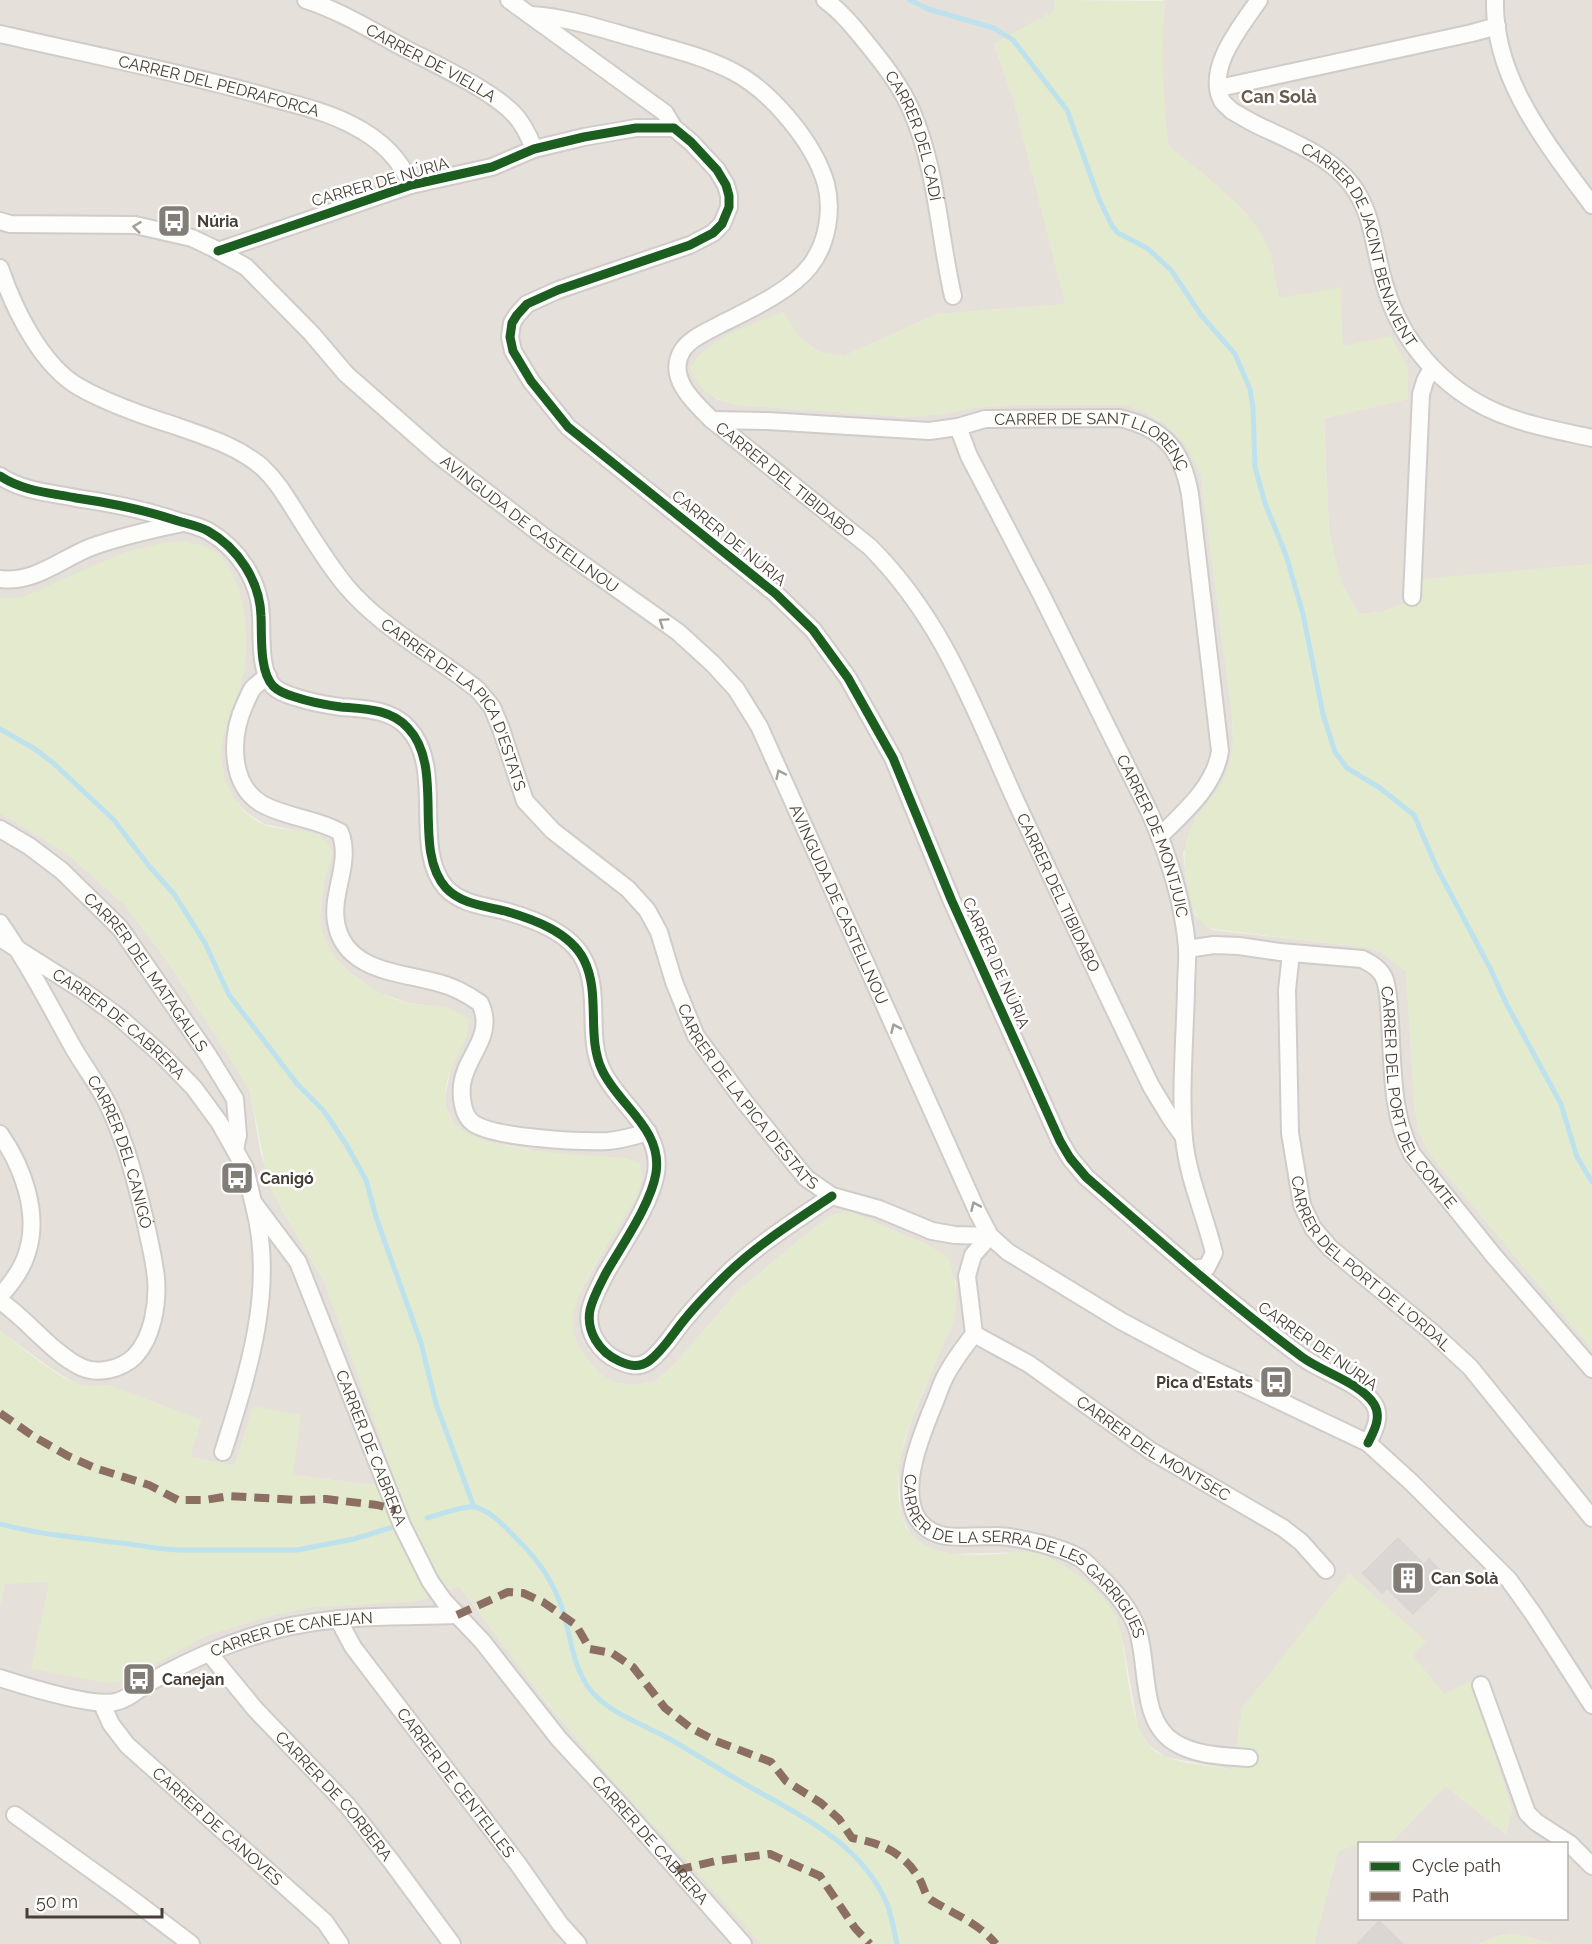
<svg xmlns="http://www.w3.org/2000/svg" width="1592" height="1944" viewBox="0 0 1592 1944" font-family="Raleway,sans-serif">
<style>
.residential{fill:#e5e0d9}
.green{fill:#e3eacd}
.lines{fill:none;stroke-linecap:round;stroke-linejoin:round}
.stream{stroke:#bee2ed;stroke-width:5}
.building{fill:#d9d6d3;stroke:#d9d6d2;stroke-width:1.5}
.street-casing{stroke:#cfccc9;stroke-width:20}
.street{stroke:#fdfdfc;stroke-width:16}
.quiet{stroke:#8d6e63;stroke-width:8;stroke-dasharray:15 8;stroke-linecap:butt}
.cycleway-casing{stroke:#fff;stroke-width:13}
.cycleway{stroke:#1b5e20;stroke-width:9}
.oneway{stroke:#a29e9a}
.labels{text-anchor:middle;dominant-baseline:central;stroke-width:5;stroke-linejoin:round;paint-order:stroke}
.street-label{font-size:16px;fill:#473f37;stroke:#fff}
.poi-label{font-size:16px;font-weight:bold;fill:#473f37;stroke:#fff;text-anchor:start}
.neighbourhood-label{font-size:18px;font-weight:bold;fill:#6a5b4f;stroke:#fff}
</style>
<rect width="100%" height="100%" fill="#f1efec"/>
<!-- residential -->
<path class="residential" d="M0 0H1054L1056 10 994 44 1013 98 1066 304 937 314 844 356 820 352 802 340 714 398 736 405 907 417 942 414 972 408 1012 405H1126L1143 411 1167 425 1181 439 1192 454 1201 476 1232 715 1233 745 1229 767 1219 790 1197 816 1183 854 1186 877 1195 915 1212 930 1370 948 1379 951 1406 971 1414 1099 1418 1130 1430 1154 1592 1349V1944H1554L1515 1934 1497 1936 1478 1944H1314L1338 1851 1357 1844 1360 1845V1918H1566V1844L1391 1843 1445 1786 1506 1834 1512 1810 1471 1681 1444 1695 1413 1656 1426 1640 1242 1708 1234 1770 1165 1757 1149 1745 1138 1728 1124 1647 1116 1616 1030 1552 951 1554 928 1548 912 1536 901 1515 898 1466 911 1421 955 1315 956 1281 928 1245 848 1211 832 1215 805 1235 738 1291 673 1366 655 1381 637 1385 616 1383 601 1375 583 1354 573 1334V1311L581 1290 613 1234 529 1149 487 1142 465 1133 454 1124 446 1108 445 1096 452 1065 467 1035 449 1008 408 1003 375 991 348 971 335 958 323 938 320 916 323 882 333 852 319 835 264 824 246 812 234 799 225 781 220 756 224 728 244 672 246 646 245 620 240 595 186 541 162 544 127 552 23 598 0 599Z
M1162 0H1592V564L1422 580 1421 598 1381 612 1359 614 1341 583 1329 531 1324 418 1408 399 1279 298 1267 245 1245 212 1208 178 1168 146 1163 91 1162 38 1165 1Z
M0 813 65 852 125 905 165 958 229 1056 250 1091 261 1155 282 1209 324 1281 395 1477 372 1485 293 1475 253 1406 235 1466 190 1457 201 1420 108 1385 95 1387 78 1385 52 1369 0 1331Z
M49 1581 167 1656 207 1635 265 1617 311 1607 418 1601 459 1586 549 1706 616 1784 712 1887 761 1944H0V1605L5 1584Z"/>
<!-- green -->
<path class="green" d="M1054 0 1165 1C1160 50 1164 97 1168 146 1203 174 1246 203 1267 244 1273 258 1276 282 1279 298L1341 287 1343 346 1391 336 1408 368V399L1324 418 1329 531 1341 583 1359 614 1381 612 1421 598 1422 579 1592 564V1349L1430 1154 1418 1130 1414 1099 1406 971 1379 951 1370 948 1212 929C1195 921 1194 909 1189 892 1183 865 1181 840 1197 816 1209 799 1223 787 1229 766 1234 749 1233 732 1232 715L1201 476C1185 437 1167 418 1125 405H1012L972 408 942 414 907 417 736 405C712 397 701 394 690 369 702 340 755 323 783 312L802 340 820 352 844 356 937 314 1065 304 1013 98 994 44 1055 10Z
M185 541C197 544 210 546 219 555 245 577 250 640 244 672 236 710 211 742 226 782 232 800 247 818 265 825 290 834 320 823 333 852 316 903 309 943 358 979 373 990 389 998 407 1003 421 1006 435 1004 448 1008 455 1010 462 1015 469 1019 468 1025 468 1031 466 1037 459 1057 445 1075 445 1097 445 1106 449 1120 457 1126 488 1153 584 1154 626 1158L640 1163 642 1178 637 1197 595 1264 581 1290 573 1311V1334L583 1354 601 1375 616 1383 637 1385 655 1381 673 1366 738 1291 805 1235 832 1215 848 1211 928 1245 948 1257C954 1275 959 1295 955 1315 953 1327 945 1341 940 1352 919 1402 888 1458 901 1513 911 1558 964 1556 1000 1554 1010 1553 1022 1550 1032 1552 1049 1556 1070 1568 1084 1580 1096 1590 1110 1602 1116 1617 1131 1654 1123 1742 1166 1757 1184 1764 1214 1766 1233 1770L1242 1708 1349 1573 1426 1641 1413 1656 1444 1694 1471 1681 1512 1810 1506 1834 1445 1786 1391 1843 1360 1844 1338 1851 1314 1944H761C692 1864 616 1789 550 1706 518 1667 490 1626 459 1586L418 1601 311 1607 265 1617 207 1635 127 1680 108 1683 31 1669 49 1582 5 1584 0 1605V1331C19 1345 59 1379 80 1385 89 1387 99 1386 108 1385L201 1420 190 1457 235 1466 253 1406 301 1415 293 1475 371 1485 394 1476 324 1281 269 1186 250 1091 229 1056 165 958 125 905 65 852 0 813V599L23 597 88 568 127 552 162 543Z
M1515 1934 1554 1944H1478L1497 1936Z"/>
<g class="lines">
<!-- stream -->
<path class="stream" d="M910 0 928 9 994 28 1013 40 1067 110 1099 199 1112 226 1118 233 1147 248 1171 270 1201 315 1235 354 1250 389 1253 408 1255 467 1265 503 1286 555 1303 614 1323 714 1335 752 1347 768 1380 788 1414 815 1437 868 1490 968 1507 1005 1561 1104 1577 1157 1592 1182
M0 729 35 749 52 762 113 819 149 866 174 894 205 943 229 995 298 1085 324 1111 346 1144 366 1180 377 1220 421 1343 436 1404 474 1507
M427 1518C438 1515 466 1505 475 1507 493 1512 506 1528 518 1540 539 1561 552 1580 562 1608 572 1639 573 1677 599 1699 618 1716 644 1725 666 1737 695 1753 723 1772 752 1788 805 1818 862 1845 887 1904 892 1917 894 1931 897 1944
M0 1524C36 1534 75 1537 112 1542 134 1544 155 1549 178 1550H297L354 1539 390 1528"/>
</g>
<!-- building -->
<path class="building" d="M1398 1538 1424 1564 1429 1559 1449 1579 1413 1614 1387 1588 1382 1593 1363 1573Z
M1379 1921 1403 1944H1357Z"/>
<g class="lines">
<defs>
<g id="street">
<path id="s1" d="M306 0C341 11 374 32 406 49 437 65 489 89 513 113 523 123 529 136 534 149"/>
<path d="M509 0 665 113 674 128"/>
<path id="s2" d="M825 0C842 12 856 30 869 46 886 67 902 88 912 112 937 170 939 236 953 296"/>
<path id="s3" d="M1259 0C1242 25 1205 68 1222 101 1224 104 1229 108 1232 111 1243 117 1255 125 1268 130 1297 144 1330 157 1351 184 1374 213 1374 252 1385 286 1401 342 1443 389 1496 412 1526 425 1560 431 1592 438"/>
<path d="M1495 0C1493 79 1548 145 1592 205"/>
<path id="s4" d="M530 15C568 17 605 30 641 40 671 49 703 56 732 71 770 90 814 142 826 184 833 211 827 244 810 266 791 291 747 311 719 325 706 332 689 339 682 351 666 378 695 403 712 420L870 547C945 622 975 712 1018 806 1062 900 1106 993 1151 1086L1171 1119 1184 1137"/>
<path id="s5" d="M0 34C87 54 175 71 261 95 291 104 324 110 352 125 378 138 400 158 411 185"/>
<path d="M1219 88 1472 33 1497 26"/>
<path id="s6" d="M0 221 10 224 135 225 192 238 213 248 246 267 312 334 346 374 437 454 547 539 678 632 713 664 736 689 759 726 978 1213 990 1236 1008 1252 1121 1321 1200 1363 1368 1443 1411 1482 1509 1580 1534 1615 1592 1705"/>
<path d="M218 251 411 185 492 167 534 149 584 137 636 128H674L691 142 717 170 726 185 729 196V207L722 224 713 233 690 245 558 290 527 304 517 315 512 323 510 337 513 351 531 381 568 427 776 594 813 630 848 678 893 758 951 899 1060 1141 1070 1158 1086 1177C1157 1239 1227 1301 1302 1357 1322 1372 1361 1383 1374 1404 1382 1417 1374 1431 1368 1443"/>
<path id="s7" d="M0 268C14 309 41 365 79 387 109 404 144 416 176 426 207 437 237 446 262 467 276 480 285 495 295 511 311 536 327 563 346 586 382 629 435 655 478 690L492 707 501 729 525 801 553 831 628 889 647 910 659 932 674 982 696 1036 744 1101 806 1178 832 1196 879 1209 932 1231 955 1235 990 1236"/>
<path id="s8" d="M712 420 768 421 929 431 958 427 985 419 1119 418C1164 428 1182 450 1190 494L1220 751C1215 786 1184 812 1160 836"/>
<path id="s9" d="M958 427 969 456 1041 594 1149 811C1168 854 1183 900 1187 947 1188 961 1186 975 1186 988 1185 1038 1180 1089 1184 1139 1188 1178 1205 1215 1214 1253L1207 1267 1194 1269"/>
<path d="M0 476C22 491 51 493 76 498 111 503 145 510 178 521 188 524 199 526 208 531 238 548 260 581 261 616 262 635 259 671 273 686 278 691 288 695 295 697 310 702 326 705 341 707 365 709 391 709 408 728 446 768 411 849 446 888 461 904 485 906 505 911 533 919 570 932 584 960 601 994 586 1036 602 1070 618 1105 663 1129 656 1173 651 1204 622 1245 606 1273 600 1285 593 1297 590 1310 586 1331 599 1352 619 1361 630 1366 639 1368 649 1361 664 1350 673 1333 685 1319 697 1304 710 1291 723 1278 755 1246 795 1221 832 1196"/>
<path d="M0 579C35 584 63 557 94 546 123 536 154 529 183 523"/>
<path d="M1412 597 1421 394 1425 381 1432 368"/>
<path d="M268 676C264 679 258 683 254 687 250 691 248 698 245 704 231 734 228 784 262 804 287 818 316 818 340 832 352 862 331 892 336 922 344 972 401 972 439 983 455 987 467 994 480 1003 496 1036 465 1056 462 1085 461 1096 462 1115 473 1123 494 1138 580 1142 608 1141 621 1140 635 1136 648 1132"/>
<path id="s10" d="M0 829 29 846 62 871 120 928 208 1055 235 1099 238 1135 235 1150"/>
<path id="s11" d="M0 923C28 963 50 1006 74 1049 85 1068 100 1087 109 1107 126 1143 136 1182 145 1220 149 1239 154 1259 156 1278 158 1303 153 1337 135 1356 122 1369 98 1375 81 1367 52 1353 27 1319 0 1301"/>
<path id="s12" d="M0 938 82 990 119 1017 163 1056 194 1088 219 1122 245 1168 253 1202 298 1262 402 1525 430 1581 444 1601 482 1641 559 1739 621 1806 743 1944"/>
<path id="s13" d="M1187 949 1214 945 1239 946 1280 952 1362 959C1372 964 1381 969 1385 980 1389 993 1389 1009 1390 1022 1393 1066 1391 1114 1412 1154L1494 1256 1592 1369"/>
<path id="s14" d="M1291 953 1287 990 1290 1133 1302 1205 1313 1228 1330 1248 1433 1333 1470 1367 1592 1518"/>
<path d="M0 1134C23 1167 40 1214 27 1253 22 1270 12 1283 0 1296"/>
<path id="s15" d="M990 1236 973 1255 967 1276 974 1334C964 1347 954 1360 946 1375 941 1384 938 1395 934 1404 922 1434 901 1482 915 1514 919 1523 928 1531 938 1534 949 1539 983 1536 997 1536 1019 1537 1061 1547 1080 1558 1086 1562 1092 1569 1097 1574 1113 1589 1129 1607 1137 1628 1149 1662 1139 1720 1174 1742 1196 1756 1224 1756 1249 1758"/>
<path id="s16" d="M974 1334 1029 1364 1151 1451 1283 1528 1301 1542 1326 1570"/>
<path d="M223 1452C248 1373 276 1288 254 1206"/>
<path id="s17" d="M338 1619 353 1647 518 1864 560 1924 578 1944"/>
<path id="s18" d="M209 1653 255 1709 347 1805 391 1861 452 1944"/>
<path id="s19" d="M0 1678C25 1686 91 1707 115 1702 129 1699 138 1689 150 1682 173 1669 196 1658 220 1648 246 1638 275 1628 303 1624 354 1615 406 1617 457 1615"/>
<path d="M1481 1685 1527 1813 1536 1822 1570 1844 1592 1866"/>
<path id="s20" d="M102 1704 111 1724 127 1745 325 1922 340 1944"/>
<path d="M15 1815 129 1897 191 1944"/>
</g>
</defs>
<!-- street casing -->
<use href="#street" class="street-casing"/>
<!-- street -->
<use href="#street" class="street"/>
<!-- quiet -->
<path class="quiet" d="M0 1413 33 1436 68 1456 95 1468 149 1485 178 1500H205L229 1496 298 1500 326 1499 377 1505 396 1510
M457 1615 508 1592 523 1593 543 1602 576 1625 590 1649 612 1653 633 1667 665 1708 691 1728 716 1741 771 1762 786 1781 821 1803 839 1819 852 1838C881 1843 905 1853 920 1880 924 1887 925 1896 931 1900 955 1915 976 1921 996 1944
M677 1870 716 1861 770 1854 820 1876 855 1928 870 1944"/>
<defs>
<path id="cycleway" d="M218 251 411 185 492 167 534 149 584 137 636 128H674L691 142 717 170 726 185 729 196V207L722 224 713 233 690 245 558 290 527 304 517 315 512 323 510 337 513 351 531 381 568 427 776 594 813 630 848 678 893 758 951 899 1060 1141 1070 1158 1086 1177C1157 1239 1227 1301 1302 1357 1322 1372 1361 1383 1374 1404 1382 1417 1374 1431 1368 1443
M0 476C22 491 51 493 76 498 111 503 145 510 178 521 188 524 199 526 208 531 238 548 260 581 261 616 262 635 259 671 273 686 278 691 288 695 295 697 310 702 326 705 341 707 365 709 391 709 408 728 446 768 411 849 446 888 461 904 485 906 505 911 533 919 570 932 584 960 601 994 586 1036 602 1070 618 1105 663 1129 656 1173 651 1204 622 1245 606 1273 600 1285 593 1297 590 1310 586 1331 599 1352 619 1361 630 1366 639 1368 649 1361 664 1350 673 1333 685 1319 697 1304 710 1291 723 1278 755 1246 795 1221 832 1196"/>
</defs>
<!-- cycleway casing -->
<use href="#cycleway" class="cycleway-casing"/>
<!-- cycleway -->
<use href="#cycleway" class="cycleway"/>
</g>
<!-- one-way arrows -->
<defs><path id="oneway-chevron" d="M-2-3.5L2.5 0L-2 3.5" fill="none" stroke-width="1.6" stroke-linecap="round" stroke-linejoin="round" transform="scale(1.5)"/></defs>
<g class="oneway">
<use href="#oneway-chevron" transform="translate(137 227) rotate(-173)"/>
<use href="#oneway-chevron" transform="translate(663 622) rotate(-146)"/>
<use href="#oneway-chevron" transform="translate(780 774) rotate(-115)"/>
<use href="#oneway-chevron" transform="translate(895 1028) rotate(-114)"/>
<use href="#oneway-chevron" transform="translate(975 1206) rotate(-114)"/>
</g>
<!-- icons -->
<defs>
<symbol id="bus-square" viewBox="-11 -11 22 22"><rect x="-9" y="-9" width="18" height="18" rx="4" fill="#827d76" stroke="#fff"/><path d="M-5-6H5V4H4V6H2V4H-2V6H-4V4H-5ZM-3.5-4V0h7V-4ZM-3.5 1.2v1.5H-2V1.2ZM2 1.2v1.5H3.5V1.2Z" fill="#fff"/></symbol>
<symbol id="building-square" viewBox="-11 -11 22 22"><rect x="-9" y="-9" width="18" height="18" rx="4" fill="#827d76" stroke="#fff"/><path d="M-4-6H4V6H1V3H-1V6H-4ZM-2.5-4.3h1.7v1.8h-1.7ZM.8-4.3h1.7v1.8H.8ZM-2.5-1h1.7V.8h-1.7ZM.8-1h1.7V.8H.8Z" fill="#fff"/></symbol>
</defs>
<g fill-rule="evenodd">
<use href="#bus-square" x="155" y="202" width="38" height="38"/>
<use href="#bus-square" x="218" y="1159" width="38" height="38"/>
<use href="#bus-square" x="1257" y="1363" width="38" height="38"/>
<use href="#building-square" x="1389" y="1559" width="38" height="38"/>
<use href="#bus-square" x="120" y="1660" width="38" height="38"/>
</g>
<g class="labels">
<!-- street labels -->
<g class="street-label">
<text stroke="none"><textPath href="#s1" startOffset="140">CARRER DE VIELLA</textPath></text>
<text stroke="none"><textPath href="#s5" startOffset="225">CARRER DEL PEDRAFORCA</textPath></text>
<text stroke="none"><textPath href="#s2" startOffset="166">CARRER DEL CADÍ</textPath></text>
<text transform="translate(380 182) rotate(-16)">CARRER DE NÚRIA</text>
<text stroke="none"><textPath href="#s3" startOffset="324">CARRER DE JACINT BENAVENT</textPath></text>
<text stroke="none"><textPath href="#s8" startOffset="390">CARRER DE SANT LLORENÇ</textPath></text>
<text stroke="none"><textPath href="#s4" startOffset="778">CARRER DEL TIBIDABO</textPath></text>
<text stroke="none"><textPath href="#s6" startOffset="639">AVINGUDA DE CASTELLNOU</textPath></text>
<text transform="translate(729 538) rotate(39)">CARRER DE NÚRIA</text>
<text stroke="none"><textPath href="#s7" startOffset="657">CARRER DE LA PICA D'ESTATS</textPath></text>
<text stroke="none"><textPath href="#s9" startOffset="454">CARRER DE MONTJUIC</textPath></text>
<text stroke="none"><textPath href="#s4" startOffset="1282">CARRER DEL TIBIDABO</textPath></text>
<text stroke="none"><textPath href="#s6" startOffset="1143">AVINGUDA DE CASTELLNOU</textPath></text>
<text transform="translate(996 963) rotate(66)">CARRER DE NÚRIA</text>
<text stroke="none"><textPath href="#s10" startOffset="207">CARRER DEL MATAGALLS</textPath></text>
<text stroke="none"><textPath href="#s12" startOffset="147">CARRER DE CABRERA</textPath></text>
<text stroke="none"><textPath href="#s7" startOffset="1161">CARRER DE LA PICA D'ESTATS</textPath></text>
<text stroke="none"><textPath href="#s13" startOffset="333">CARRER DEL PORT DEL COMTE</textPath></text>
<text stroke="none"><textPath href="#s11" startOffset="260">CARRER DEL CANIGÓ</textPath></text>
<text stroke="none"><textPath href="#s14" startOffset="342">CARRER DEL PORT DE L'ORDAL</textPath></text>
<text transform="translate(1318 1346) rotate(35)">CARRER DE NÚRIA</text>
<text stroke="none"><textPath href="#s12" startOffset="651">CARRER DE CABRERA</textPath></text>
<text stroke="none"><textPath href="#s16" startOffset="213">CARRER DEL MONTSEC</textPath></text>
<text stroke="none"><textPath href="#s15" startOffset="420">CARRER DE LA SERRA DE LES GARRIGUES</textPath></text>
<text stroke="none"><textPath href="#s19" startOffset="310">CARRER DE CANEJAN</textPath></text>
<text stroke="none"><textPath href="#s17" startOffset="202">CARRER DE CENTELLES</textPath></text>
<text stroke="none"><textPath href="#s18" startOffset="190">CARRER DE CORBERA</textPath></text>
<text stroke="none"><textPath href="#s20" startOffset="170">CARRER DE CÀNOVES</textPath></text>
<text stroke="none"><textPath href="#s12" startOffset="1137">CARRER DE CABRERA</textPath></text>
</g>
<!-- poi labels -->
<g class="poi-label">
<text x="197" y="221">Núria</text>
<text x="260" y="1178">Canigó</text>
<text x="1253" y="1382" text-anchor="end">Pica d'Estats</text>
<text x="1431" y="1578">Can Solà</text>
<text x="162" y="1679">Canejan</text>
</g>
<!-- neighbourhood labels -->
<g class="neighbourhood-label">
<text x="1279" y="96">Can Solà</text>
</g>
</g>
<!-- legend -->
<rect x="1358" y="1842" width="210" height="78" fill="#ffffff" stroke="#b5b2af" stroke-width="1.5"/>
<rect x="1370" y="1862" width="30" height="9" fill="#1b5e20" stroke="#b5b2af" stroke-width="1.5"/>
<text x="1412" y="1872" font-size="18" fill="#473f37">Cycle path</text>
<rect x="1370" y="1892" width="30" height="9" fill="#8d6e63" stroke="#b5b2af" stroke-width="1.5"/>
<text x="1412" y="1902" font-size="18" fill="#473f37">Path</text>
<!-- scale -->
<path d="M27 1908v9h135v-9" fill="none" stroke="#473f37" stroke-width="3"/>
<text x="36" y="1908" font-size="18" fill="#473f37" stroke="#ffffff" stroke-width="4.5" paint-order="stroke">50 m</text>
</svg>
